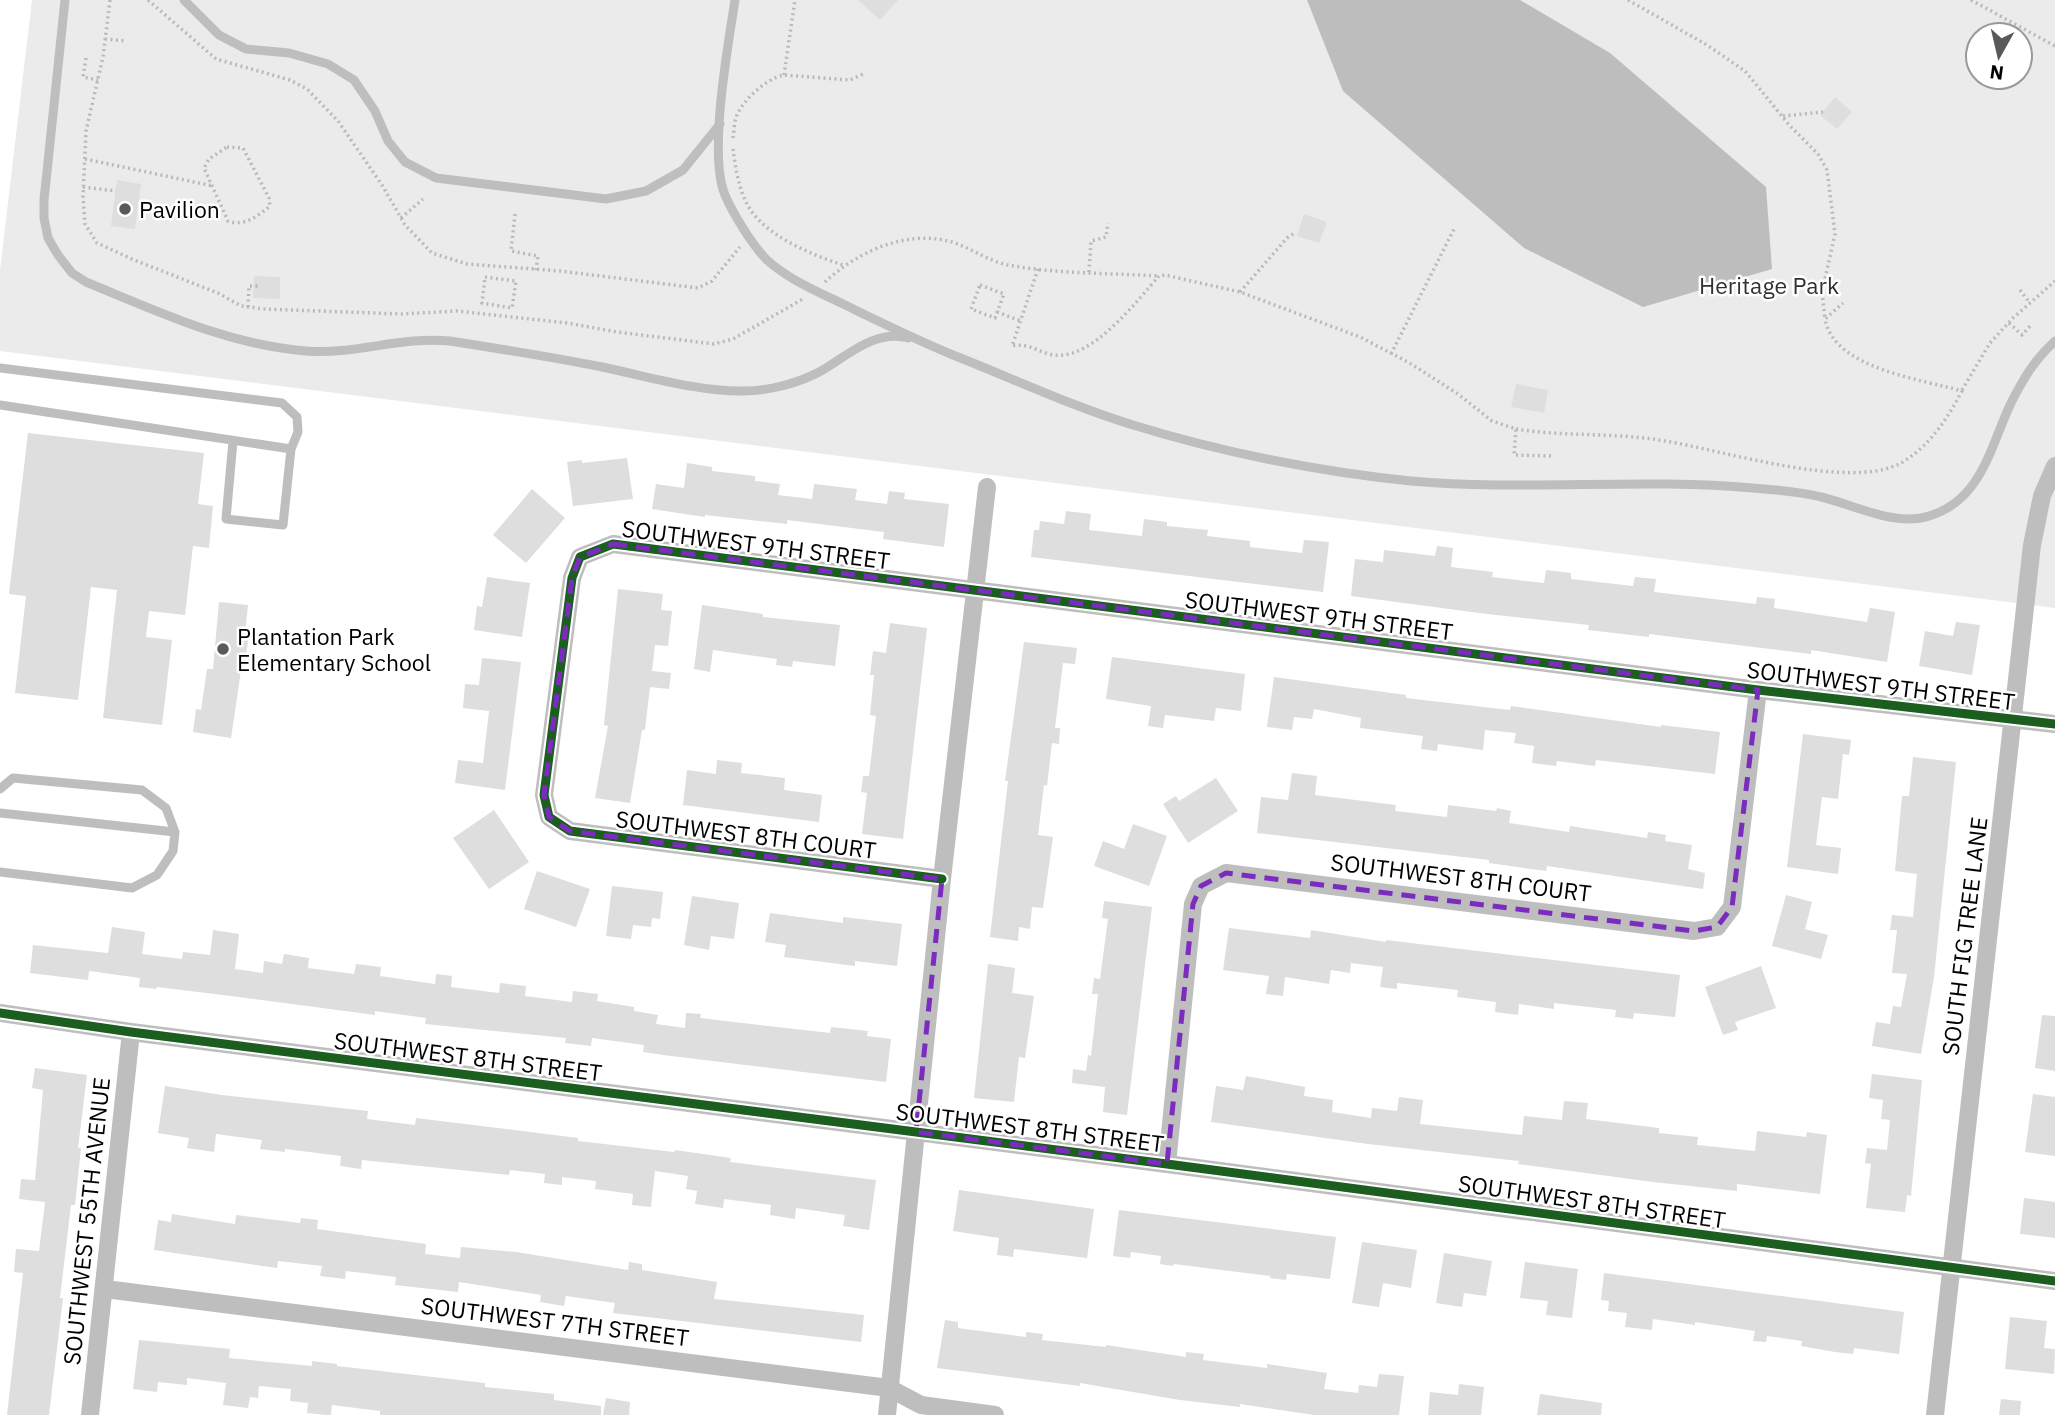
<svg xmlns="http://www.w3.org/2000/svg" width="2055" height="1415" viewBox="0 0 2055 1415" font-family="'IBM Plex Sans',sans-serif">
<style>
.green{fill:#ebebeb;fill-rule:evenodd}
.water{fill:#bdbdbd}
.building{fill:#dedede}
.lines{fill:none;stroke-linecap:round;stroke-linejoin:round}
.path{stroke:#b9b9b9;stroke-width:3.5;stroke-dasharray:2 3.5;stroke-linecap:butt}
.lane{stroke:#bebebe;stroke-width:9}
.street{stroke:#bebebe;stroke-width:18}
.cycleway-casing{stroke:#fff;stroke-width:13}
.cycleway{stroke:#1b5e20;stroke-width:9}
.marked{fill:none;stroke:#7b2cbf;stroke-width:5;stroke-dasharray:14 9;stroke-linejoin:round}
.poi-dot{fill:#595959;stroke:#fff;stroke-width:2.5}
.labels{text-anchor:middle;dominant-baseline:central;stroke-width:5;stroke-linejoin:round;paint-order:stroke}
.poi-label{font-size:23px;fill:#000;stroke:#fff;text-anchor:start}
.park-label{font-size:23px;fill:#313131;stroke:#fff}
.street-label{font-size:23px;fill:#000;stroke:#fff}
</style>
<rect width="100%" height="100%" fill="#fff"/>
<!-- green -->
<path class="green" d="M32 0H2055V608L0 351V270ZM1978 35H2020V77H1978Z"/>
<!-- water -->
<path class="water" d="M1307 0H1520L1610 53 1766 187 1772 269 1643 307 1524 248 1343 91Z"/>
<!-- building -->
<path class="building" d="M858 0H898L880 20Z
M1835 97 1852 112 1837 129 1820 115Z
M117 180 141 184 135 229 111 226Z
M1304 214 1327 222 1319 243 1297 236Z
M254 276 280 277V299L253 298Z
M1516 384 1548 390 1544 413 1511 407Z
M28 433 204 453 198 504 213 506 209 548 193 546 185 615 149 611 146 637 172 640 162 725 103 718 117 590 91 587 78 700 15 693 26 596 9 594Z
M627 458 633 499 573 506 567 462 582 460V463Z
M687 463 712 467V471L755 476V481L780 484 778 495 812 499 814 484 857 489 855 500 887 504 889 491 905 493 904 499 949 504 944 547 883 539 884 532 787 520V524L705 515V517L652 509 656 484 684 488Z
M532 489 565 518 526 563 493 535Z
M1066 511 1091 514 1089 530 1142 536 1144 519 1167 522V526L1208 530 1207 536 1250 541V547L1302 553 1304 540 1329 542 1323 592 1031 557 1034 530H1039L1040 521 1064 524Z
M1437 546 1453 548 1451 567 1493 572 1492 577 1544 583 1546 570 1571 573V579L1633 586 1635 577 1656 579 1654 592 1756 604 1757 597 1775 599 1774 608 1867 622 1870 608 1895 612 1887 662 1811 650V654L1649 634V637L1588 630 1589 625 1487 614 1351 596 1355 559 1383 562 1384 550 1435 556Z
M487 577 530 583 522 637 474 630 477 606 482 607Z
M618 589 663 594 661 610 672 611 668 646 655 645 652 671 671 673 669 689 650 687 645 730H642L630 803 595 798 608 726 604 725Z
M219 602 248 605 245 634H249L246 657H243L231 738 193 732 196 709 201 710 207 669H213Z
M702 605 763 614V617L840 625 835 666 793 661 792 667 776 665 777 659 713 650 710 672 694 669Z
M1956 622 1980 625 1972 675 1919 666 1925 631 1953 636Z
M890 623 927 628 903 839 862 834 867 793 861 792 863 776H869L876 716 870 715 874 675H870L873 651 886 653Z
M1024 642 1077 648 1075 664 1063 663 1055 728H1060L1059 744 1052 743 1047 786 1044 785 1038 835 1053 837 1043 908 1032 907 1030 929 1019 927 1018 941 990 937 1008 781H1005Z
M1112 657 1245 674 1241 711 1216 708 1214 721 1165 715 1163 728 1148 726 1151 706 1106 699Z
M482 658 521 662 505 790 455 783 458 760 483 763 489 711 463 708 465 684 479 685Z
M1274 677 1406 695V698L1510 710 1511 706 1661 727V725L1720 732 1715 774 1596 760 1595 766 1557 761 1556 766 1532 763 1534 746 1514 743 1516 733 1485 730 1483 750 1438 744 1437 751 1421 749 1423 736 1360 728 1361 718 1314 709 1312 719 1294 717 1292 730 1267 727Z
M1803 734 1851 740 1849 755 1843 754 1838 799 1822 797 1816 845 1841 848 1838 874 1787 867Z
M1913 757 1956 762 1934 977 1921 1054 1872 1046 1876 1022 1890 1024 1893 1006 1901 1007 1907 974 1892 973 1897 930H1890L1892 915 1913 917 1917 874 1895 871 1902 796H1909Z
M717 760 742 763 741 773 785 778 784 790 822 795 819 822 683 805 687 770 716 774Z
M1292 773 1317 776 1315 795 1396 805 1395 811 1447 817 1448 805 1496 811 1497 808 1511 811 1509 823 1569 832 1570 826 1647 838 1648 832 1666 835 1665 841 1692 845 1688 869 1705 873 1703 889 1547 866 1546 871 1489 863V860L1257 833 1261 797 1288 800Z
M1216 778 1238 811 1188 843 1163 804 1176 796 1179 801Z
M494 810 529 862 489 889 453 838Z
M1133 824 1167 836 1149 886 1094 866 1103 841 1124 849Z
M537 871 590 889 576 927 524 909Z
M612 886 663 892 660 919 652 918 651 927 633 925 631 939 606 936Z
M1786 895 1812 902 1805 929 1828 935 1821 959 1772 946Z
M692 896 739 903 734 939 711 936 709 950 684 945Z
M1104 901 1152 907 1127 1115 1103 1112 1105 1087 1072 1083 1073 1069 1086 1071 1088 1055 1091 1056 1098 994H1092L1094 978 1100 979 1108 919 1102 918Z
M770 913 843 923V917L902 924 897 966 855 961V966L784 957 786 945 765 942Z
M112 927 145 932 142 954 182 959 183 952 210 955 213 930 239 934 235 969 263 973 264 961 282 964 284 954 309 958 308 968 354 974 356 964 381 967 380 976 435 984 436 974 452 976 451 987 499 993 500 983 526 986 525 996 572 1002 573 991 598 994 597 1001 634 1007V1011L658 1015 656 1024 685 1028 686 1013 701 1014 700 1018 830 1033 831 1027 868 1031 867 1036 891 1039 886 1082 663 1055 643 1052 644 1045 592 1038 591 1046 565 1043 566 1038 425 1024 426 1018 375 1011V1015L231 996 157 987 156 989 139 987 140 978 89 971 88 980 30 973 33 945 108 953Z
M1229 928 1310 938 1311 930 1386 942V940L1680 975 1675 1017 1634 1013 1633 1019 1615 1017 1616 1010 1554 1003V1009L1519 1004 1518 1015 1495 1012 1496 1002 1457 997 1458 990 1397 983V989L1380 987 1383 967 1351 963 1350 973 1331 970 1329 984 1285 977 1283 996 1266 994 1269 976 1223 970Z
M988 964 1015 968 1012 993 1034 996 1025 1058 1019 1057 1014 1102 974 1098Z
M1761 966 1776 1008 1735 1022 1738 1030 1723 1035 1705 987Z
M2042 1015 2055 1016V1071L2035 1068Z
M35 1068 87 1075 78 1148H81L75 1205H71L60 1298H63L49 1415H7L23 1273 14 1272 16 1249 39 1251 45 1202 19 1199 21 1179 35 1180 43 1090 32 1088Z
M1872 1074 1922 1080 1911 1196 1907 1195 1905 1212 1866 1208 1871 1164 1865 1163 1867 1148 1887 1150 1890 1120 1881 1119 1883 1100 1869 1098Z
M1246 1076 1305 1087 1304 1096 1333 1100 1332 1112 1371 1118 1372 1108 1397 1111 1399 1097 1423 1100 1420 1124 1522 1135 1524 1116 1562 1120 1564 1101 1588 1103 1586 1119 1659 1128V1133L1698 1137 1697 1145 1755 1151 1757 1131 1806 1137 1807 1132 1827 1135 1820 1194 1737 1184V1191L1653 1182 1518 1164 1519 1161 1368 1144 1211 1122 1216 1086 1243 1090Z
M165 1086 222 1095 368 1111 367 1119 415 1125 416 1118 578 1138V1141L674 1152 675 1150 731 1158 730 1162 876 1180 869 1230 843 1226 845 1215 796 1208 795 1219 770 1215 771 1205 724 1199 723 1208 695 1204 697 1191 686 1189 688 1176 655 1171 651 1207 632 1205 633 1194 595 1189 596 1181 562 1177V1185L544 1183 545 1174 510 1170 509 1175 362 1160 361 1169 340 1166 341 1156 285 1149V1152L260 1149 262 1140 216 1134 214 1152 187 1148 189 1138 158 1133Z
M2033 1094 2055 1097V1156L2025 1152Z
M959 1190 1094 1209 1087 1258 1014 1249 1013 1257 997 1255 999 1238 953 1231Z
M2024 1198 2055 1202V1238L2020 1234Z
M1119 1210 1336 1237 1330 1279 1287 1274 1286 1280 1270 1278V1276L1174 1264 1173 1266 1160 1264 1161 1256 1131 1252 1130 1258 1113 1256Z
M172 1214 235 1224 236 1215 300 1223 301 1218 318 1220 317 1229 426 1244 425 1254 460 1258 461 1247 516 1252 628 1270 629 1262 642 1264V1270L717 1282 714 1299 864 1315 861 1342 613 1313 615 1303 566 1296 564 1306 540 1302 541 1295 459 1282 458 1292 395 1285 396 1277 346 1271 345 1279 320 1276 322 1266 278 1261 277 1268 154 1250 158 1220 171 1222Z
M1362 1242 1417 1250 1411 1288 1383 1283 1379 1307 1352 1303Z
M1444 1253 1492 1261 1486 1296 1464 1293 1462 1307 1436 1303Z
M1525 1262 1578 1269 1572 1318 1546 1315 1548 1301 1520 1298Z
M1604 1273 1904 1312 1899 1354 1854 1348 1853 1354 1835 1352 1801 1346 1802 1341 1767 1336 1766 1342 1753 1341 1755 1331 1695 1322V1325L1653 1319 1652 1330 1625 1327 1627 1313 1608 1311 1609 1301 1601 1300Z
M2010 1317 2047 1321 2044 1348 2055 1349 2054 1374 2005 1369Z
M945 1320 958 1322V1328L1026 1337V1332L1043 1334 1042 1340 1106 1347V1345L1186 1357V1352L1204 1354 1203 1360 1267 1368V1364L1327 1373 1324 1389 1358 1393 1359 1385 1377 1387 1379 1374 1404 1376 1399 1415H1314L1240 1404V1407L1180 1400 1080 1383V1386L937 1368Z
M139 1340 230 1349 229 1358 312 1366V1361L337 1364V1366L485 1383V1387L554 1394V1400L601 1406V1415H380V1411L332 1405 331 1415H327L307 1413 308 1403 290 1401 291 1389 259 1386 258 1398 250 1397 248 1408 223 1405 226 1383 187 1378V1385L158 1382 157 1392 133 1389Z
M1459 1384 1484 1387 1481 1415H1428L1430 1392 1458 1395Z
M1540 1394 1602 1403 1601 1415H1537Z
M606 1398 630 1402 629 1415H603Z
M2001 1399 2021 1401 2020 1415H1999Z"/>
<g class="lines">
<!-- path -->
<path class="path" d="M110 0 103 57 86 131 83 197 85 224 97 243 134 260 218 293 241 306 263 309 401 314 457 311 567 323 617 332 714 344 733 339 803 299
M148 0 216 59 290 80 307 89 338 121 382 185 405 225 432 253 467 264 560 271 698 288 712 281 740 247
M1628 0 1707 45 1745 71 1790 126 1818 154 1827 170 1835 234 1822 292 1825 319
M1971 0 2055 46
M105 39 126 41
M86 58 83 77 98 80
M784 75 795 0
M1783 116 1823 112
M733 138C734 131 734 122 737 115 744 99 767 78 784 75L850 80 863 74
M227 147 243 148 269 198 270 206C258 216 244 227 228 221L204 168 209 159Z
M733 149C736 172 740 199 756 217 778 241 813 255 843 265
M85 159 213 186
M83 187 116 191
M515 214 511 251 538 256 536 270
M401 218 423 199
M1038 269 1012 346C1028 342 1039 353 1054 355 1092 360 1136 302 1159 276L1165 275 1240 292 1360 337 1408 362 1458 394 1492 421 1516 429 1514 455 1553 456
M1089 272 1091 241 1106 237 1108 223
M485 277 516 281 512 308 482 303Z
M825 282C856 253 904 230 948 241 969 246 987 261 1008 265 1057 274 1109 273 1159 276
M980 285 1004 294 995 318 971 309Z
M2020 290 2030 303
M1240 292 1287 238 1296 232
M248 307 249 286H259
M997 312 1021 321
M2009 323 2022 335 2032 324
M1391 354 1454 229
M1962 390 1990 343 2013 318 2055 281
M1516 429C1565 437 1615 432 1665 441 1722 450 1850 491 1901 463 1930 446 1947 419 1962 391 1921 379 1834 369 1825 319L1843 303"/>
<!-- lane -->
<path class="lane" d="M65 0 44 200V218L48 238 58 255 72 273 86 282C157 311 228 345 306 351 354 355 402 336 450 341 501 349 552 357 602 367 646 376 699 392 744 391 769 391 799 383 821 371 847 356 875 329 908 338
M184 0 219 35 246 49 289 53 328 64 354 80 375 111 388 141 405 162 436 178 606 199 646 191 683 170 720 124
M735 0C728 46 708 155 725 195 733 214 753 246 767 260 788 279 816 291 841 303 880 322 918 341 958 357 1016 380 1074 407 1133 425 1220 452 1320 472 1411 481 1524 491 1640 478 1753 488 1776 490 1799 491 1821 497 1855 505 1895 527 1929 516 1982 500 1990 447 2011 403 2023 379 2035 359 2055 341
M0 368 282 403 297 417 298 432 291 449
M0 405 33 410 291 449 283 525 226 519 233 441
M0 789 13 778 142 790 166 808 175 832
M0 813 175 832 173 851 157 875 132 888 0 872"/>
<!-- street -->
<path class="street" d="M942 879 570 831 549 817 544 795 572 578 580 557 613 544 1758 690 2055 724
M0 1013 131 1032 1167 1164 2055 1281
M1167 1164 1193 904 1201 886 1226 873 1694 931 1717 927 1732 907 1758 690
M105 1289 889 1388 921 1405 995 1415
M90 1415 131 1032
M887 1415 942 879 987 487
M1935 1415 2032 545 2042 496 2055 466"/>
<defs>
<path id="cycleway" d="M942 879 570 831 549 817 544 795 572 578 580 557 613 544 1758 690 2055 724
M0 1013 131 1032 1167 1164 2055 1281"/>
</defs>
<!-- cycleway casing -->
<use href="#cycleway" class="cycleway-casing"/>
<!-- cycleway -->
<use href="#cycleway" class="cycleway"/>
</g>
<!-- marked area -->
<path class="marked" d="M613 544 1758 690 1732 907 1717 927 1694 931 1226 873 1201 886 1193 904 1167 1164 916 1132 942 879 570 831 549 817 544 795 572 578 580 557Z"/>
<!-- markers -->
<g class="poi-dot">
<circle cx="125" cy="209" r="7"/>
<circle cx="223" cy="649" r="7"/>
</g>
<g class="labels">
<!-- poi labels -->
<g class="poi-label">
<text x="139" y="209">Pavilion</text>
<text x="237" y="636">Plantation Park<tspan x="237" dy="26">Elementary School</tspan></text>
</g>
<!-- park labels -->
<g class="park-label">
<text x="1769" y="285">Heritage Park</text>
</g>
<!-- street labels -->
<g class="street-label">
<text transform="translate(756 544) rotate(7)">SOUTHWEST 9TH STREET</text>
<text transform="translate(1319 615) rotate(7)">SOUTHWEST 9TH STREET</text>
<text transform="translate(1881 685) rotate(7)">SOUTHWEST 9TH STREET</text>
<text transform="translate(746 834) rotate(7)">SOUTHWEST 8TH COURT</text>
<text transform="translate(1461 877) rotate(7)">SOUTHWEST 8TH COURT</text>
<text transform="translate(1964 936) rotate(-83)">SOUTH FIG TREE LANE</text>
<text transform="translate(468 1056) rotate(7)">SOUTHWEST 8TH STREET</text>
<text transform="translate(1030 1127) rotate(7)">SOUTHWEST 8TH STREET</text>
<text transform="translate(1592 1201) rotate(8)">SOUTHWEST 8TH STREET</text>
<text transform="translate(86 1221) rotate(-84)">SOUTHWEST 55TH AVENUE</text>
<text transform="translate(555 1321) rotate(7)">SOUTHWEST 7TH STREET</text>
</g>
</g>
<!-- north arrow -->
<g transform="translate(1999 56) rotate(188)"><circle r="33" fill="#ffffff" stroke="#999999" stroke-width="2"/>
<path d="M0-5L12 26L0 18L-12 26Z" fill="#595959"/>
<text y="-10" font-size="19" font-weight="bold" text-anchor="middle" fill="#000000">N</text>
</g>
</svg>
